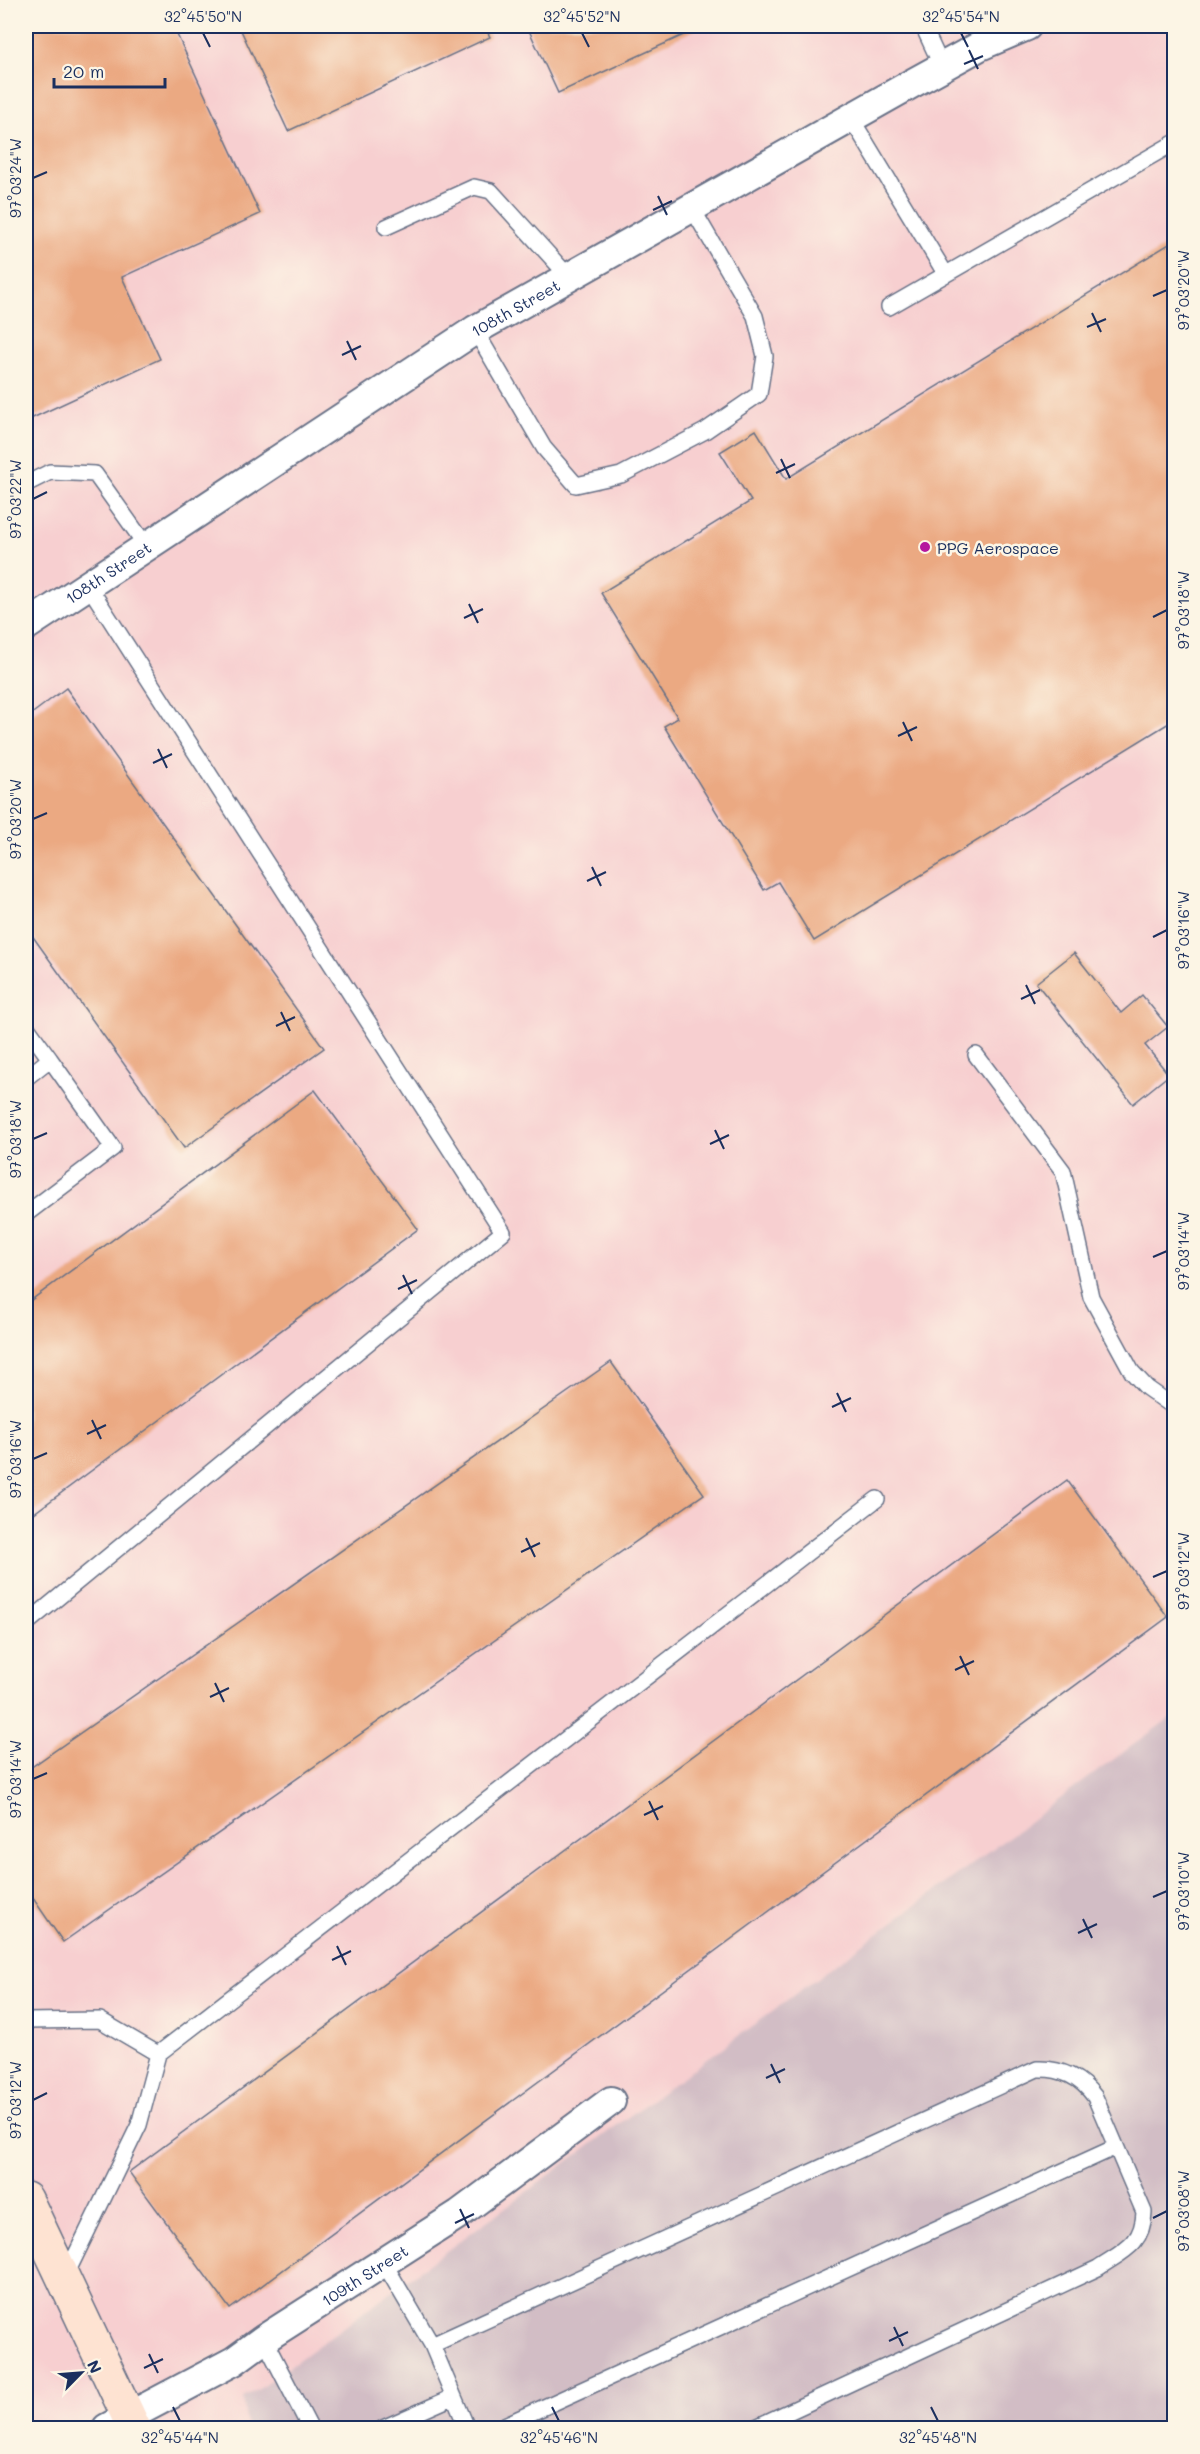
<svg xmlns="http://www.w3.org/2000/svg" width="1200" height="2454" viewBox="0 0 1200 2454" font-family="Mali,sans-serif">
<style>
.built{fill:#f7cfd0}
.industrial{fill:#d2bdc5}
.building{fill:#eba982}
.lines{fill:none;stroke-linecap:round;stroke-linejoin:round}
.lane-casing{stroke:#677086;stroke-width:18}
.street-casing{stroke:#677086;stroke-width:32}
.secondary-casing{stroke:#677086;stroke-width:36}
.lane{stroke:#fff;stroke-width:15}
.street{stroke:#fff;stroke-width:28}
.secondary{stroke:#fee3d2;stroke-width:33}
.ticks{fill:none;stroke:#1b2f5e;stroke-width:2}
.poi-dot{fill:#b5179e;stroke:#fcf5e5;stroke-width:2}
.labels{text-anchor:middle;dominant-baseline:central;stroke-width:5;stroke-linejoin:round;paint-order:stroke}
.street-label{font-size:16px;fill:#1b2f5e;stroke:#fcf5e5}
.poi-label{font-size:16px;fill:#1b2f5e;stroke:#fcf5e5;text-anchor:start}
.neatline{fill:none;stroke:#1b2f5e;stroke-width:2}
.ticks-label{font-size:15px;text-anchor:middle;fill:#1b2f5e}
</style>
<rect width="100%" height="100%" fill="#fcf5e5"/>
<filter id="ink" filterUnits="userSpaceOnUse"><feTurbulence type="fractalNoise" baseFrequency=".0167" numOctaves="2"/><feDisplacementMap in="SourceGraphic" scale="12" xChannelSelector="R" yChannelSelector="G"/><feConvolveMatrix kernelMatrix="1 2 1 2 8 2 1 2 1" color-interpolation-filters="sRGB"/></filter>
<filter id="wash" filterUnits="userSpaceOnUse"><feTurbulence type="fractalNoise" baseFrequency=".008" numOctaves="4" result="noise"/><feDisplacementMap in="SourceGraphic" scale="24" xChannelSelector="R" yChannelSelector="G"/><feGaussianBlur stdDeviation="1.35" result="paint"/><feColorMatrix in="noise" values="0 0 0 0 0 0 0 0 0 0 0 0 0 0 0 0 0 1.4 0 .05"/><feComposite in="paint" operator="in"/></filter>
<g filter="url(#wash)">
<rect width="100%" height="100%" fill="#f4e9cf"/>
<!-- built -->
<path class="built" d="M26 26H1174V2428H26Z"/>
<!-- industrial -->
<path class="industrial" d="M1174 1715V2428H247L243 2398 259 2389Z"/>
<g id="blocks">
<!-- building -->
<path class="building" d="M26 26H173L260 214 122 277 160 359 26 421Z
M239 26H484L490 37 288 131Z
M527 26H703L558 93Z
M1174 241V720L814 941 778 882 764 890 664 726 678 718 601 593 751 501 720 452 756 430 786 479Z
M66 688 324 1048 184 1148 26 927V718Z
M1074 953 1121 1013 1142 995 1168 1027 1145 1045 1169 1075 1133 1104 1036 983Z
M315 1090 418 1229 26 1519V1304Z
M611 1362 704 1494 63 1942 26 1888V1771Z
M1067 1480 1168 1617 230 2309 129 2172Z"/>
</g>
</g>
<g filter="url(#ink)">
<use href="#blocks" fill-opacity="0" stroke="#677086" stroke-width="1.5"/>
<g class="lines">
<defs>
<path id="lane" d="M923 26 942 67
M851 118 945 273
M386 227 474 187 491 191 569 277
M889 307 1174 143
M475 330 544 448 576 485 621 475 705 431 759 394 765 356 755 316 692 208
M26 484 50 472 95 474 147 547
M26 1026 50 1059 26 1078
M976 1055 1063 1171 1091 1297 1132 1372 1147 1388 1174 1407
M26 1214 113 1148 50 1059
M26 1624 503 1232 88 585
M26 2021 100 2020 158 2054 139 2125 64 2279
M158 2054 877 1499
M384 2263 432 2345 467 2428
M264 2339 310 2428
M432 2345 1037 2069C1062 2068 1080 2077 1095 2097L1144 2212C1143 2245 1123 2251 1098 2268L754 2428
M383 2428 453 2397
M498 2428 1116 2147"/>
<g id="street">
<path id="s1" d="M26 626 475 330 911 84 980 46 1027 26"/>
<path id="s2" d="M107 2428 234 2361 264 2339 459 2214 611 2101"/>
</g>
<path id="secondary" d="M26 2199 134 2428"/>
</defs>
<!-- lane casing -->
<use href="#lane" class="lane-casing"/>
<!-- street casing -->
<use href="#street" class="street-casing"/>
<!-- secondary casing -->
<use href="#secondary" class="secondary-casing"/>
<!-- lane -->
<use href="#lane" class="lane"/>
<!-- street -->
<use href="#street" class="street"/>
<!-- secondary -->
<use href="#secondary" class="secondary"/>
</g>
</g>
<!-- ticks -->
<path class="ticks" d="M203 33 210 47M582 33 589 47M961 33 968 47M969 50 978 69M964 64 983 56M33 178 47 172M658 196 667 215M653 210 672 201M1153 296 1167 290M1092 313 1101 332M1087 327 1106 319M347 341 356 360M342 355 361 346M781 459 790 478M776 473 795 464M33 499 47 492M469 604 478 623M1153 617 1167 610M464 618 483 609M903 722 912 741M898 736 917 727M158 749 167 768M153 763 172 754M33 819 47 813M592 867 601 886M587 881 606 872M1153 937 1167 930M1026 985 1035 1004M1021 999 1040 990M281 1012 290 1031M276 1026 295 1017M715 1130 724 1149M33 1139 47 1133M710 1144 729 1135M1153 1257 1167 1251M403 1275 412 1294M398 1289 417 1280M837 1393 846 1412M832 1407 851 1398M92 1420 101 1439M87 1434 106 1425M33 1459 47 1453M526 1538 535 1557M521 1552 540 1543M1153 1577 1167 1571M960 1656 969 1675M955 1670 974 1661M215 1683 224 1702M210 1697 229 1688M33 1779 47 1773M649 1801 658 1820M644 1815 663 1806M1153 1897 1167 1891M1083 1919 1092 1938M1078 1933 1097 1924M337 1946 346 1965M332 1960 351 1951M771 2064 780 2083M766 2078 785 2069M33 2100 47 2093M460 2209 469 2228M1153 2218 1167 2211M455 2223 474 2214M894 2327 903 2346M889 2341 908 2332M149 2354 158 2373M144 2368 163 2359M173 2407 180 2421M552 2407 559 2421M931 2407 938 2421"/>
<!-- markers -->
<circle class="poi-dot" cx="925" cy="547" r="6"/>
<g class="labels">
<!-- street labels -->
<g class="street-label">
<text stroke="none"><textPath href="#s1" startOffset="584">108th Street</textPath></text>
<text stroke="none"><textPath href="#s1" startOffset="98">108th Street</textPath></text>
<text stroke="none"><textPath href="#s2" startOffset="300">109th Street</textPath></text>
</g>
<!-- poi labels -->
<g class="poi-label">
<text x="937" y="547">PPG Aerospace</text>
</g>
</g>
<!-- margin -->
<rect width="1200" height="2454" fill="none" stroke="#fcf5e5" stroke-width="66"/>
<!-- north arrow -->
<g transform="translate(81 2373) rotate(65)" stroke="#fcf5e5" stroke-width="4.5" paint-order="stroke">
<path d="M0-4.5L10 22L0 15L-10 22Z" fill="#1b2f5e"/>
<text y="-9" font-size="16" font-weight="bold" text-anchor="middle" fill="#1b2f5e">N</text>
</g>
<!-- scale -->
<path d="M54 78v9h111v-9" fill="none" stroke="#1b2f5e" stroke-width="3"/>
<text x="63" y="78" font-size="18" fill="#1b2f5e" stroke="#fcf5e5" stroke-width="4.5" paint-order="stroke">20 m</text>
<rect x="33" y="33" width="1134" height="2388" class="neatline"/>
<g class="ticks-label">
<text x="203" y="22">32°45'50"N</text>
<text x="582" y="22">32°45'52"N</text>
<text x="961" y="22">32°45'54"N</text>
<text transform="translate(16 178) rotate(-90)" y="5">97°03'24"W</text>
<text transform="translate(1184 290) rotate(-90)" y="5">97°03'20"W</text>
<text transform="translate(16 499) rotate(-90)" y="5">97°03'22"W</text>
<text transform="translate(1184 610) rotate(-90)" y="5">97°03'18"W</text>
<text transform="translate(16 819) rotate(-90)" y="5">97°03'20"W</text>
<text transform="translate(1184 930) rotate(-90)" y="5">97°03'16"W</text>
<text transform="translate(16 1139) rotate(-90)" y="5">97°03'18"W</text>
<text transform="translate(1184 1251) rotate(-90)" y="5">97°03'14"W</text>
<text transform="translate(16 1459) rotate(-90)" y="5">97°03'16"W</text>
<text transform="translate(1184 1571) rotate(-90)" y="5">97°03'12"W</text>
<text transform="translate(16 1779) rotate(-90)" y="5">97°03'14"W</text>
<text transform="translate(1184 1891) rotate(-90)" y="5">97°03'10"W</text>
<text transform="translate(16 2100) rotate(-90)" y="5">97°03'12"W</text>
<text transform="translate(1184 2211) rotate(-90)" y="5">97°03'08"W</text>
<text x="180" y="2443">32°45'44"N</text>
<text x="559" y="2443">32°45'46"N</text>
<text x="938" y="2443">32°45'48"N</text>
</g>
</svg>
